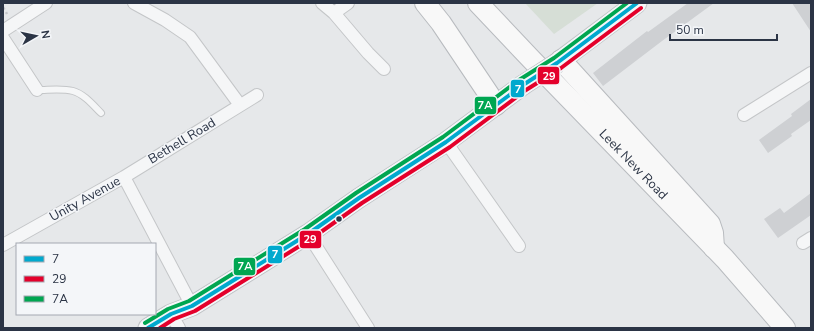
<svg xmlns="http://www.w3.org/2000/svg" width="814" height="331" viewBox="0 0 814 331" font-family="'Nunito Sans',sans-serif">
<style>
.green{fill:#d6ded6}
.building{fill:#ced0d3}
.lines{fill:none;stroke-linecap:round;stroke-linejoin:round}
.service-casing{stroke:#c4c6c8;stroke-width:8}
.minor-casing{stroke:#c4c6c8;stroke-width:14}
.primary-casing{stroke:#c2c5c8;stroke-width:21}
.trunk-casing{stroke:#b8bbbf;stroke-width:22}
.path{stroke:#c5c6ca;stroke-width:2.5;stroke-dasharray:3 3;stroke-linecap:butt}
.service{stroke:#f5f6f7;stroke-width:6}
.minor{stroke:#f5f6f7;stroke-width:12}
.primary{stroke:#f8f8f8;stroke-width:19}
.trunk{stroke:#f8f8f8;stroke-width:20}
.primary-bridge-casing{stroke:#c2c5c8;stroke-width:21;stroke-linecap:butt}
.primary-bridge{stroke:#f8f8f8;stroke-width:19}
.bus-1-casing{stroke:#f4f6f9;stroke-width:7}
.bus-2-casing{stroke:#f4f6f9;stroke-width:7}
.bus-3-casing{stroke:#f4f6f9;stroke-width:7}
.bus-1{stroke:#00a9ce;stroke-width:4}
.bus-2{stroke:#e4002b;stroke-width:4}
.bus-3{stroke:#00a651;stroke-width:4}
.bus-dot{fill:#2b3445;stroke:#f4f6f9;stroke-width:1.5}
.labels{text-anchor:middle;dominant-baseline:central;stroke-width:3;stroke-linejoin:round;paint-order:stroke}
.street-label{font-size:13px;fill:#2b3445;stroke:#f4f6f9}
.line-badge{stroke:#f4f6f9;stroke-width:1.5}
.badge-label{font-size:11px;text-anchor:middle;font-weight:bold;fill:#fff}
</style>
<rect width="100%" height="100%" fill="#e6e8ea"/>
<!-- green -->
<path class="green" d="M525 3H598L554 34Z"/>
<!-- building -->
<path class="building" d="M688 3H714L662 41 603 86 593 73 647 31 648 32Z
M792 3H811V32Z
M811 99V120L791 134 792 136 768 153 759 140 792 116 791 114Z
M811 193V215L778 238 764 219 780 208 784 213Z"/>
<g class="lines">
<defs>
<path id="service" d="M37 90C49 90 62 88 73 91 84 94 93 105 101 113"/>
<path id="minor" d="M134 3 165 20 190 37 240 105
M322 3 334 13 368 53 384 69
M334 13 348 3
M3 31 46 3
M3 38 37 90
M744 115 811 73
M446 142 519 246
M124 177 192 306
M308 234 368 328
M803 243 811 238
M3 245 124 177 257 95
M171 314 179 328"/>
<path id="primary" d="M557 63 637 3
M148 328 171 314 192 306 308 234 359 198 446 142 523 85"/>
<g id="trunk">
<path d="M425 3 441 23 496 105"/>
<path id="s1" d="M478 3 531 59 725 259 785 328"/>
<path d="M561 60 710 224 713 233 714 248"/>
</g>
</defs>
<!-- service casing -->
<use href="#service" class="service-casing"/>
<!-- minor casing -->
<use href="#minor" class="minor-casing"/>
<!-- primary casing -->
<use href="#primary" class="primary-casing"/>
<!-- trunk casing -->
<use href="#trunk" class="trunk-casing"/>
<!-- path -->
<path class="path" d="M3 7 7 14"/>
<!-- service -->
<use href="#service" class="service"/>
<!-- minor -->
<use href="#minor" class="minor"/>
<!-- primary -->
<use href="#primary" class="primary"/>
<!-- trunk -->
<use href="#trunk" class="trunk"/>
<defs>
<path id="primary-bridge" d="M523 85 557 63"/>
</defs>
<!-- primary-bridge casing -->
<use href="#primary-bridge" class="primary-bridge-casing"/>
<!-- primary-bridge -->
<use href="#primary-bridge" class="primary-bridge"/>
<defs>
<path id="bus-1" d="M148 328 171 314 192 306 308 234 359 198 446 142 523 85 557 63 637 3"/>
<path id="bus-2" d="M160 328 174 319 195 311 311 239 362 203 450 147 526 90 561 68 641 8"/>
<path id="bus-3" d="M145 323 168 309 189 301 305 229 356 193 443 137 519 80 554 58 627 3"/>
</defs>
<!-- bus-1 casing -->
<use href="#bus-1" class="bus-1-casing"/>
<!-- bus-2 casing -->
<use href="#bus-2" class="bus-2-casing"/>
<!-- bus-3 casing -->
<use href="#bus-3" class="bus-3-casing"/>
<!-- bus-1 -->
<use href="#bus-1" class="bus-1"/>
<!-- bus-2 -->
<use href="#bus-2" class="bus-2"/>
<!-- bus-3 -->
<use href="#bus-3" class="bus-3"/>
</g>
<!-- markers -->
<circle class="bus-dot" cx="339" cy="219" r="3.5"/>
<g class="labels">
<!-- street labels -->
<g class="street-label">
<text transform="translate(182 141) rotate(-31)">Bethell Road</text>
<text stroke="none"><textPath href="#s1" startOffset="224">Leek New Road</textPath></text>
<text transform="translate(85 199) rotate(-29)">Unity Avenue</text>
</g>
</g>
<g class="line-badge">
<rect x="537" y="66" width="23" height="19" rx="4" fill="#e4002b"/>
<rect x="510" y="79" width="15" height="19" rx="4" fill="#00a9ce"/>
<rect x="474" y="96" width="23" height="19" rx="4" fill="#00a651"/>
<rect x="299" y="230" width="23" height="19" rx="4" fill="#e4002b"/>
<rect x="267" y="245" width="16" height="19" rx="4" fill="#00a9ce"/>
<rect x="233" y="257" width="23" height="19" rx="4" fill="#00a651"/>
</g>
<g class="badge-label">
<text x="549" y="80">29</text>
<text x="518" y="93">7</text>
<text x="485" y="109">7A</text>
<text x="310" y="243">29</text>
<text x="275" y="258">7</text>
<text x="245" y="270">7A</text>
</g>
<!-- border -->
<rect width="814" height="331" fill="none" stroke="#2b3445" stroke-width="8"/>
<!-- legend -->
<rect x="16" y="243" width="140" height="72" fill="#f4f6f9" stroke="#a4a8b1"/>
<rect x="24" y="256" width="20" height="6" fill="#00a9ce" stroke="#a4a8b1"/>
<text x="52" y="263" font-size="12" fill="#2b3445">7</text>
<rect x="24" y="276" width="20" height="6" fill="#e4002b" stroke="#a4a8b1"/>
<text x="52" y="283" font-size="12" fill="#2b3445">29</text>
<rect x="24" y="296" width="20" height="6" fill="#00a651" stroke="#a4a8b1"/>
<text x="52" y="303" font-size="12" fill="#2b3445">7A</text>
<!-- north arrow -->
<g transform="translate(36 36) rotate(81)" stroke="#f4f6f9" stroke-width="3" paint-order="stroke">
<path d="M0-3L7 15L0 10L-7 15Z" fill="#2b3445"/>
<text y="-6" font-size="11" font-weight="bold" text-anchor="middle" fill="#2b3445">N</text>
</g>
<!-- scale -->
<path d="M670 34v6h107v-6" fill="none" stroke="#2b3445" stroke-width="2"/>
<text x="676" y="34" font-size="12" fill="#2b3445" stroke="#f4f6f9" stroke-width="3" paint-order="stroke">50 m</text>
</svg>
